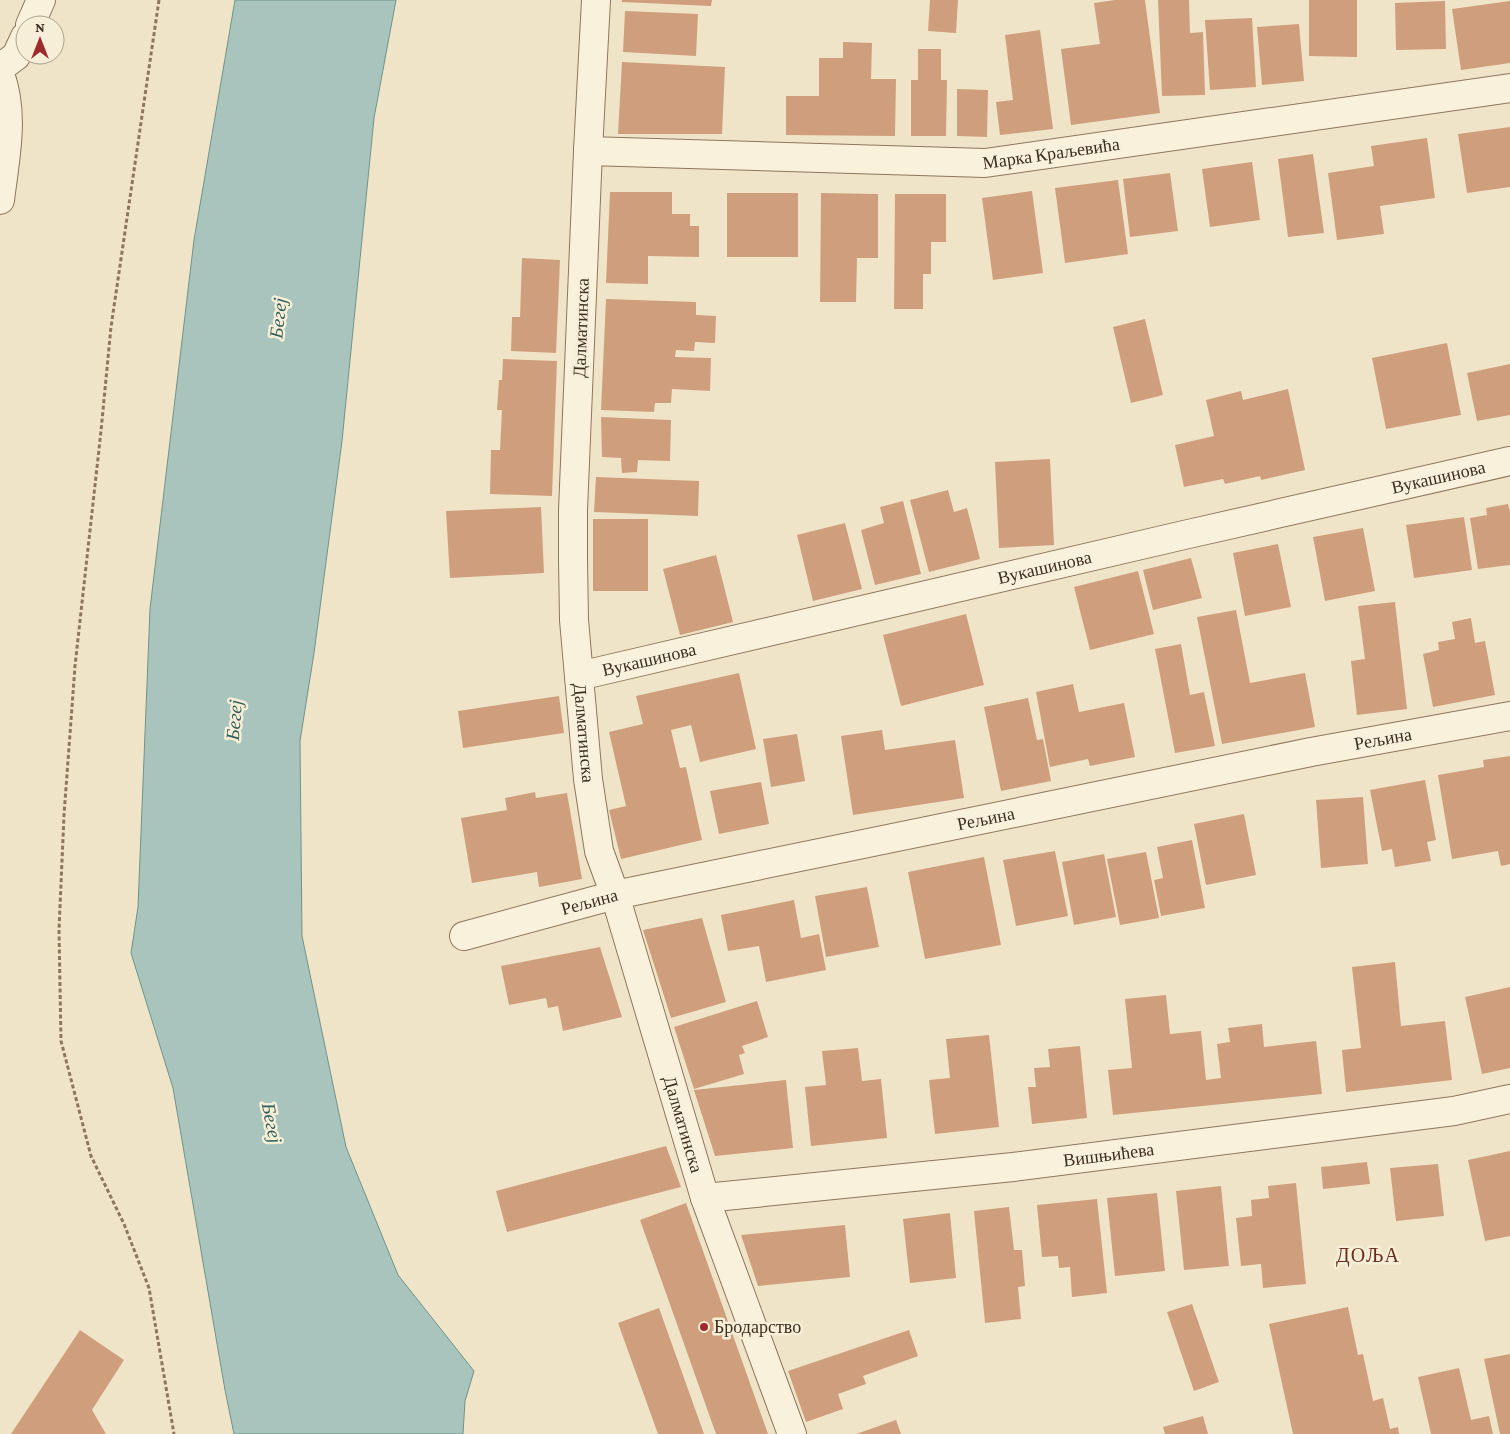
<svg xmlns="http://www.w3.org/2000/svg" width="1510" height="1434" viewBox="0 0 1510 1434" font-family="'Crimson Pro',serif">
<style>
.water{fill:#a9c4bc;stroke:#6f938a}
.building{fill:#cf9f7d}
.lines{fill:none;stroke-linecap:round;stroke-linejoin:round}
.minor-casing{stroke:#8d765c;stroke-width:30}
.path{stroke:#8d765c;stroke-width:3;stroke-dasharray:4 2.5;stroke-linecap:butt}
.minor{stroke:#faf1dc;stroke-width:28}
.poi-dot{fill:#9e2a2b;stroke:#f7eed8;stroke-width:2}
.labels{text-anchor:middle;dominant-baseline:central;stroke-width:5;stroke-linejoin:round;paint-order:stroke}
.street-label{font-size:18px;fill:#3d2e20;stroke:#f7eed8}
.poi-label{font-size:18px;fill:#3d2e20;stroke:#f7eed8;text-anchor:start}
.water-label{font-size:19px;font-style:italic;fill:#2f5d5a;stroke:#f7eed8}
.quarter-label{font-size:20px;letter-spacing:1px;fill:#6b2e1e;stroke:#f7eed8}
</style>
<rect width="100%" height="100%" fill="#f0e4c8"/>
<!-- water -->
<path class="water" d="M235 0H396L374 118 342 441 314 653 300 741 302 936 346 1147 398 1275 474 1371 465 1401 463 1434H234L225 1390 173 1088 131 953 138 907 150 609 194 240Z"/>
<!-- building -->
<path class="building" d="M622 0H712L711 6 622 2Z
M930 0H958L956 33 928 31Z
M1115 0H1145L1160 113 1071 125 1061 49 1100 44 1094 3Z
M1158 0H1189L1190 33 1203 32 1205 95 1162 96Z
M1309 0H1357V57L1309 56Z
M1445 1 1446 49 1396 50 1395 3Z
M1510 1V63L1461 70 1452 9Z
M625 11 698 14 696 56 623 52Z
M1252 18 1256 87 1210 90 1205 20Z
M1299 24 1304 81 1262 85 1257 27Z
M1040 30 1053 129 1000 135 996 102 1013 100 1005 35Z
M843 42 872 43 871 79H896L895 136 786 135V96H819V58H843Z
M918 49H941V80H947L946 136H911V80H918Z
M622 62 725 67 722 134H618Z
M957 89 988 90 987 137 957 136Z
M1510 127V187L1467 193 1458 134Z
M1427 138 1435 198 1380 206 1384 234 1337 240 1328 173 1374 166 1371 146Z
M1313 154 1324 233 1288 237 1278 159Z
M1252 162 1260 220 1210 227 1202 169Z
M1170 173 1178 231 1130 237 1123 179Z
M1118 180 1128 254 1065 263 1055 188Z
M1032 191 1043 273 993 280 982 198Z
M610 192H672V214H690V226H699V257L648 256V284L606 283Z
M727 193H798V257H727Z
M821 193 878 194V258H857L856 302H820Z
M895 194H946V242H931V274H923V309H894Z
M522 258 560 260 556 353 511 351 512 317H520Z
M606 299 696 302V315L716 316 715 343 695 342 694 351 676 350 675 357 711 358 710 391 672 389 671 403H655L654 412 601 410Z
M1145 319 1163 395 1131 403 1113 327Z
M1447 343 1461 415 1386 429 1372 358Z
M503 359 557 361 552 496 490 494 491 450H500L502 410H497L499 380H502Z
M1510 364V415L1477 421 1467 373Z
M1288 389 1305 470 1261 480 1260 476 1225 484 1223 479 1184 487 1175 445 1214 436 1206 400 1241 391 1243 400Z
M601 417 671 420 670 461 638 460 637 472 622 473 621 458 602 457Z
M1050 459 1054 545 999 548 995 462Z
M596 477 699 481 698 516 594 512Z
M948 490 954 512 967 508 980 559 929 572 910 500Z
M903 501 921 574 875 585 861 530 884 523 880 507Z
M1508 504 1510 512V565L1478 569 1470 518 1487 515 1486 508Z
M541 507 544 573 450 578 446 511Z
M1464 517 1472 570 1414 578 1406 525Z
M593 519H648V591H593Z
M845 523 862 589 813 601 797 535Z
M1363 528 1375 591 1325 601 1313 537Z
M1278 544 1291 607 1245 616 1233 553Z
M716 555 733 622 680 635 663 569Z
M1191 558 1202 598 1153 610 1143 570Z
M1138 571 1154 634 1090 650 1074 587Z
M1395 602 1407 709 1357 715 1351 661 1365 659 1358 606Z
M1236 610 1250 683 1305 673 1315 727 1222 744 1197 617Z
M966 614 984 685 901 706 883 635Z
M1471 618 1475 643 1485 641 1495 695 1433 707 1423 654 1439 650 1438 642 1455 639 1452 622Z
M1181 644 1190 695 1204 692 1215 746 1175 753 1155 649Z
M739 673 756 749 700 762 691 725 671 730 680 768 686 767 702 840 621 859 609 810 626 806 609 732 643 724 636 696Z
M1073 684 1079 712 1124 703 1135 757 1090 766 1088 759 1050 767 1036 692Z
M559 696 564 733 463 748 458 711Z
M1028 698 1037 740 1043 739 1051 781 1001 791 984 707Z
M882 730 885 750 955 740 964 798 853 815 841 736Z
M797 734 805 781 771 787 763 739Z
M1510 756V864L1501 866 1498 851 1452 859 1438 775 1484 767 1483 760Z
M1425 780 1436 840 1427 842 1431 861 1395 867 1392 849 1382 851 1370 790Z
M761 782 769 824 719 834 710 791Z
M535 792 536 798 567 793 582 879 539 887 537 872 472 883 461 818 507 810 505 798Z
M1363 797 1368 864 1321 868 1316 800Z
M1244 814 1256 875 1206 885 1194 824Z
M1192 840 1205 908 1161 916 1154 880 1163 878 1157 847Z
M1055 851 1068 916 1016 926 1003 860Z
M1146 852 1159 918 1120 925 1107 859Z
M1104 854 1116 917 1074 925 1062 862Z
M984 857 1001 945 925 959 908 872Z
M867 887 879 947 826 957 815 896Z
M794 900 801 938 819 934 826 970 766 982 759 946 728 951 721 915Z
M702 918 726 1002 671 1018 643 930Z
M600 947 622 1017 563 1031 558 1006 548 1008 546 998 509 1005 501 966Z
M1395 962 1401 1026 1445 1021 1452 1080 1346 1092 1342 1050 1361 1048 1352 967Z
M1510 987V1068L1482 1074 1465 997Z
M1166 995 1170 1034 1201 1031 1206 1080 1221 1078 1217 1044 1230 1042 1228 1028 1262 1024 1264 1047 1316 1041 1322 1094 1113 1115 1108 1070 1132 1068 1125 999Z
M757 1001 768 1037 742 1046 745 1053 739 1055 744 1074 694 1089 674 1027Z
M989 1035 999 1127 935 1134 929 1080 950 1078 946 1039Z
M1080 1046 1087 1118 1032 1124 1028 1087H1036L1034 1068 1050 1067 1048 1049Z
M858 1048 862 1081 881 1079 887 1138 811 1146 805 1087 826 1085 822 1051Z
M786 1080 793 1148 715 1156 694 1090Z
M666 1146 681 1187 507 1232 496 1191Z
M1510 1151V1236L1485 1241 1468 1160Z
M1367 1162 1370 1184 1323 1189 1321 1167Z
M1438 1164 1444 1216 1396 1221 1390 1168Z
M1296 1183 1306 1284 1263 1288 1261 1264 1241 1266 1236 1218 1252 1216 1251 1200 1269 1198 1268 1186Z
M1221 1186 1229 1266 1184 1270 1176 1191Z
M1157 1193 1165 1271 1115 1276 1107 1198Z
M1097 1199 1107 1293 1072 1297 1070 1267 1059 1268 1058 1256 1042 1257 1037 1205Z
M686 1203 768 1434H716L640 1220Z
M1009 1207 1014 1250H1022L1025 1286 1018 1287 1021 1319 985 1323 974 1211Z
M950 1213 956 1278 910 1283 903 1219Z
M845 1225 850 1277 758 1286 741 1235Z
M1192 1304 1219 1382 1194 1391 1167 1312Z
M1348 1307 1358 1355 1363 1354 1373 1401 1383 1398 1390 1429 1398 1427 1399 1434H1293L1269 1324Z
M659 1308 704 1434H658L618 1323Z
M80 1330 124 1360 92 1410 106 1434H11Z
M909 1330 918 1356 863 1376 866 1384 838 1394 843 1409 806 1422 788 1371Z
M1510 1354V1434H1500L1484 1359Z
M1459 1368 1471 1420 1489 1416 1493 1434H1431L1418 1377Z
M1203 1416 1208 1434H1165L1163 1427Z
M896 1420 901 1434H856Z"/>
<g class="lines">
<defs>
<g id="minor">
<path id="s1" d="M596 0 588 151 573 510V560L574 620 588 779 599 851 615 895 705 1198 792 1434"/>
<path d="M30 25 41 0"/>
<path d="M0 68 16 56 25 37"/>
<path d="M0 74C15 115 5 158 0 200"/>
<path id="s2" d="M588 151 985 163 1510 88"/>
<path id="s3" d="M579 676 1184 535 1510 461"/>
<path id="s4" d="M464 936 615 895 1311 752 1510 716"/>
<path id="s5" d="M705 1198 1013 1167 1454 1111 1510 1099"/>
</g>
</defs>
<!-- minor casing -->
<use href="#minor" class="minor-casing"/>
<!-- path -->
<path class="path" d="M159 0 111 327 101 431 75 666 64 815 59 930 61 1041 91 1156 124 1224 149 1288 174 1434"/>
<!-- minor -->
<use href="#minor" class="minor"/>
</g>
<!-- markers -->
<circle class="poi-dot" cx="704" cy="1327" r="5"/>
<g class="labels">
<!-- street labels -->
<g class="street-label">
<text stroke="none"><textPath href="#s2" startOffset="464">Марка Краљевића</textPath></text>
<text transform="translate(581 328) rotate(-88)">Далматинска</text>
<text stroke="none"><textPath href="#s3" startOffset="882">Вукашинова</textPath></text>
<text stroke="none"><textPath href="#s3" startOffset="478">Вукашинова</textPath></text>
<text stroke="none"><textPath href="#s3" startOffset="72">Вукашинова</textPath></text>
<text stroke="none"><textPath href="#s1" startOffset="734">Далматинска</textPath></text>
<text stroke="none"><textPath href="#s4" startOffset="940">Рељина</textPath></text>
<text stroke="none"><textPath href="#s4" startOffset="535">Рељина</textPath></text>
<text stroke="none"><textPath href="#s4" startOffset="130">Рељина</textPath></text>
<text stroke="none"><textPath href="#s1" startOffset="1139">Далматинска</textPath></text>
<text stroke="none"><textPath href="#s5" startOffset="406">Вишњићева</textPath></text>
</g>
<!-- poi labels -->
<g class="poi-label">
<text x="714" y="1327">Бродарство</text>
</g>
<!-- water labels -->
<g class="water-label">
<text transform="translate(278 318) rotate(-84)">Бегеј</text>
<text transform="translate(234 720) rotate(-85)">Бегеј</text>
<text transform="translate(272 1123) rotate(79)">Бегеј</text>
</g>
<!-- quarter labels -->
<g class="quarter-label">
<text x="1368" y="1255">ДОЉА</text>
</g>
</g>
<!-- north arrow -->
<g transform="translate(40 40)"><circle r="24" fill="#f7eed8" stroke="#ada18e"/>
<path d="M0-4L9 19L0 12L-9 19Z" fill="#9e2a2b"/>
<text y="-8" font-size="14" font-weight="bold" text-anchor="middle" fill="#3d2e20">N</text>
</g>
</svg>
